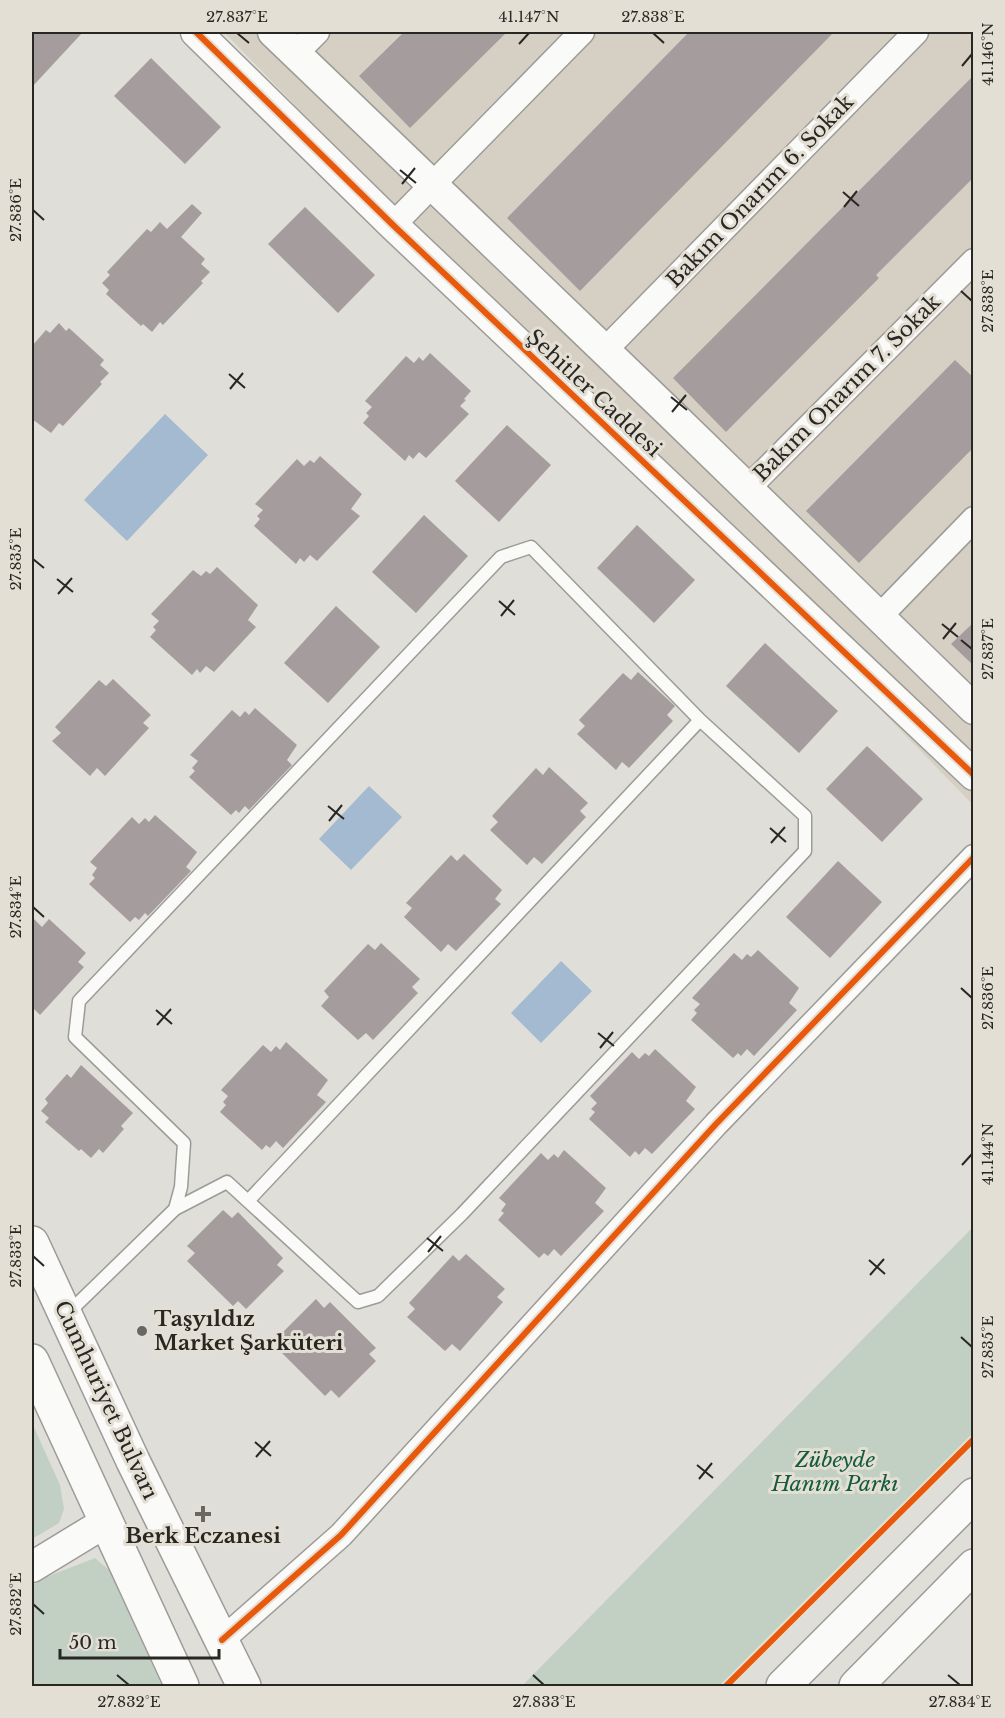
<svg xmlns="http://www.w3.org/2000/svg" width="1005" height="1718" viewBox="0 0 1005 1718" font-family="'Libre Baskerville',serif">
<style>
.built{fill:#d6d0c4}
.green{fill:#c1d0c3}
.water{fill:#a3bad0}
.building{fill:#a59c9d}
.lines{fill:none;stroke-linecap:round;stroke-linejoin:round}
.service-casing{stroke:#9d9b97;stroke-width:15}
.minor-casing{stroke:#9d9b97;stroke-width:27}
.tertiary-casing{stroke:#9d9b97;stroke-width:33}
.secondary-casing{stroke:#9d9b97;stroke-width:36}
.primary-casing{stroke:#9d9b97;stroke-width:36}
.service{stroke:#fafaf9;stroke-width:12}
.minor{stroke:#fafaf9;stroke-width:24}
.tertiary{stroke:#fafaf9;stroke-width:30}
.secondary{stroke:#fafaf9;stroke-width:33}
.primary{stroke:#fafaf9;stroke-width:33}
.cycleway-casing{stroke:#e4dfd4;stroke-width:10}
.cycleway{stroke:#e8590c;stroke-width:6}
.ticks{fill:none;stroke:#292723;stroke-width:2}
.poi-dot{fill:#696762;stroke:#e4dfd4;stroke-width:2}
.labels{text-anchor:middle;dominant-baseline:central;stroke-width:6;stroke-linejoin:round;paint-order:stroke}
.street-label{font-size:21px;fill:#292723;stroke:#e4dfd4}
.poi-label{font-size:21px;font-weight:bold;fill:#292723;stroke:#e4dfd4;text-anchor:start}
.park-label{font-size:21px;font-style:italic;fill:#135d3b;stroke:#e4dfd4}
.neatline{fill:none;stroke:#292723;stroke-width:2}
.ticks-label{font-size:15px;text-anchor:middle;fill:#292723}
</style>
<rect width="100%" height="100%" fill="#e0ded8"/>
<!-- built -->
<path class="built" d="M224 32H973V805Z"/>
<!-- green -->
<path class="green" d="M973 1227V1436L724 1686H522Z
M32 1423 60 1485 64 1509 59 1523 32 1539Z
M95 1558 109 1570 162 1686H32V1586L44 1578Z"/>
<!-- water -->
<path class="water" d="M165 414 208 455 127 541 84 500Z
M369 786 402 817 351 870 319 839Z
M561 961 592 991 541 1043 511 1013Z"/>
<!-- building -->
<path class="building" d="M32 32H83L32 87Z
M404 32H507L410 128 359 76Z
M689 32H834L580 291 507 218Z
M151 58 221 127 185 164 114 96Z
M974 75V177L876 275 879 278 726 432 673 378Z
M192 204 202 213 181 237 205 259 201 264 210 272 201 281 203 283 163 325 160 322 152 332 143 324 141 326 106 294 109 290 102 283 110 275 107 272 147 229 151 232 160 222 167 229Z
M305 207 375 275 338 313 268 244Z
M59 323 66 331 69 328 104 360 100 365 109 373 100 382 102 384 63 426 59 423 51 433 32 419V346L46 330 50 333Z
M430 353 471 391 464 399 466 400 460 406 469 414 426 458 419 452 413 459 409 455 405 461 363 423 369 416 366 413 372 407 365 401 406 356 414 363 419 357 423 361Z
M955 360 974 378V447L859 563 806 511Z
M507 425 551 465 499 522 455 481Z
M320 456 362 494 351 509 360 516 317 561 310 555 304 562 300 558 296 564 254 526 260 519 257 516 263 510 255 504 297 459 304 466 310 460 314 463Z
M424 515 468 556 416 613 372 572Z
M637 525 695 580 654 623 597 568Z
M217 567 258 605 248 620 256 627 214 672 206 666 200 673 197 669 192 675 150 637 156 630 153 627 159 621 151 614 193 570 201 576 206 571 210 574Z
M336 606 380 647 328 703 284 663Z
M974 622V666L951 644Z
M765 643 838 711 799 753 726 686Z
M638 672 675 706 667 715 673 721 629 768 622 762 616 770 577 734 585 726 579 720 623 673 631 680Z
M113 679 151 715 143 723 149 728 105 776 97 768 90 776 52 741 61 733 55 727 99 680 106 686Z
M255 708 297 745 287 760 292 765 249 810 245 806 239 813 236 810 231 815 189 777 195 771 192 768 198 761 190 755 232 710 240 717 245 711 249 715Z
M867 746 923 799 882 842 826 789Z
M549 767 588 803 580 811 586 817 542 864 534 857 527 865 490 830 498 822 492 816 536 768 543 775Z
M155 815 197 852 186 867 191 871 148 916 145 913 139 920 135 917 130 922 89 884 95 878 92 875 97 868 90 862 132 817 139 824 145 818 149 822Z
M464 854 502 890 495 899 501 904 456 951 448 944 441 952 404 917 412 908 406 903 451 855 457 861Z
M838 861 882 902 830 958 786 917Z
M32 917 42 927 49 919 86 953 78 962 84 967 40 1015 32 1007Z
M381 943 420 979 412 987 418 993 373 1040 366 1033 358 1040 321 1006 329 997 324 991 368 944 375 950Z
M758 950 799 988 789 1003 797 1010 754 1056 747 1049 741 1056 738 1053 733 1058 691 1020 697 1013 694 1010 700 1004 692 998 734 953 742 960 747 954 751 957Z
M286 1042 328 1080 317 1095 326 1102 283 1148 276 1141 270 1148 266 1145 262 1150 220 1112 226 1105 223 1102 228 1096 221 1090 263 1045 271 1052 276 1046 280 1050Z
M655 1049 696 1087 686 1101 695 1109 652 1154 645 1148 639 1155 635 1151 630 1157 589 1119 595 1112 591 1109 597 1103 590 1096 632 1052 639 1059 645 1053 649 1056Z
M81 1065 133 1113 121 1126 124 1129 103 1153 99 1149 91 1158 81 1149 79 1151 45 1122 49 1118 41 1111 48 1103 45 1099 67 1074 71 1078Z
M564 1150 606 1188 595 1203 604 1211 561 1256 554 1249 548 1256 544 1253 539 1258 498 1220 504 1213 501 1211 506 1204 499 1198 541 1153 548 1160 554 1154 558 1158Z
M223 1210 232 1218 238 1212 283 1258 277 1265 284 1271 246 1309 238 1301 233 1306 187 1261 195 1253 187 1246Z
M466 1254 505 1289 497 1297 503 1302 460 1351 452 1344 445 1351 407 1317 415 1309 409 1303 453 1255 459 1261Z
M316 1299 324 1308 330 1302 376 1348 369 1354 376 1361 339 1398 331 1390 325 1396 279 1350 287 1343 280 1335Z"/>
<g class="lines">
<defs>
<path id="service" d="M248 1201 700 720
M66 1315 175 1209 181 1187 184 1143 75 1037 79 1001 501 557 531 547 700 720 805 816V851L462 1214 378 1296 358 1302 227 1182 175 1209"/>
<path id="minor" d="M296 53 317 32
M393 225 582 32
M605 350 916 32
M747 489 974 261
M879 617 974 519
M222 1640 341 1535 716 1124 974 857"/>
<path id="tertiary" d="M196 32 393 225 974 775
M273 32 671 414 974 709
M32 1567 106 1522"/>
<path id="secondary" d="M32 1243 133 1461 244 1686
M32 1361 182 1686"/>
<path id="primary" d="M783 1686 974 1495
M856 1686 974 1566"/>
</defs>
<!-- service casing -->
<use href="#service" class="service-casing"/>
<!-- minor casing -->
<use href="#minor" class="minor-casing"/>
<!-- tertiary casing -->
<use href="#tertiary" class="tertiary-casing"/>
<!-- secondary casing -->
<use href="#secondary" class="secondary-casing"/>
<!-- primary casing -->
<use href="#primary" class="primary-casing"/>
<!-- service -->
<use href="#service" class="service"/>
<!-- minor -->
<use href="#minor" class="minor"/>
<!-- tertiary -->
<use href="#tertiary" class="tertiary"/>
<!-- secondary -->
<use href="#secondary" class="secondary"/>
<!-- primary -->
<use href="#primary" class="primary"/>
<defs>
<path id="cycleway" d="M196 32 393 225 974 775
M222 1640 341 1535 716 1124 974 857
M726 1686 974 1439"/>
</defs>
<!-- cycleway casing -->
<use href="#cycleway" class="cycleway-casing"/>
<!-- cycleway -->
<use href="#cycleway" class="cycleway"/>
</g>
<!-- ticks -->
<path class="ticks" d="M237 33 249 43M653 33 664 43M519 44 529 33M962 66 972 54M400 170 416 183M402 184 415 168M843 192 859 206M844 207 857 191M33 210 44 220M961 291 972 301M229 374 245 388M230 389 243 373M671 397 687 410M672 412 686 395M33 559 44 568M57 579 73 592M58 594 72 578M499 601 515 615M501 616 514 600M942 624 958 637M943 639 956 623M961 640 972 649M328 806 344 819M329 821 342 805M770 828 786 842M771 843 785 827M33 907 44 917M961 988 972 998M156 1010 172 1024M157 1025 171 1009M598 1033 614 1046M600 1048 613 1032M962 1165 972 1154M427 1238 443 1251M428 1252 441 1236M33 1256 44 1266M869 1260 885 1274M870 1275 884 1259M961 1337 972 1347M255 1442 271 1456M256 1457 270 1441M697 1465 713 1478M699 1479 712 1463M33 1604 44 1614M117 1675 129 1685M533 1675 544 1685M948 1675 960 1685"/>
<!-- markers -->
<g class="poi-dot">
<circle cx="142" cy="1331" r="6"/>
<path d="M200 1505h6v6h6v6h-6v6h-6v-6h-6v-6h6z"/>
</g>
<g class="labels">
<!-- street labels -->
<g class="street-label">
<text transform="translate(760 191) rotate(-46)">Bakım Onarım 6. Sokak</text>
<text transform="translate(847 388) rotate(-45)">Bakım Onarım 7. Sokak</text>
<text transform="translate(594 393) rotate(43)">Şehitler Caddesi</text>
<text transform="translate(106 1400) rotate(65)">Cumhuriyet Bulvarı</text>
</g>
<!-- poi labels -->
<g class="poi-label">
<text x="154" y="1319">Taşyıldız<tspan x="154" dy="24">Market Şarküteri</tspan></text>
<text x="203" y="1536" text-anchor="middle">Berk Eczanesi</text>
</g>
<!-- park labels -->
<g class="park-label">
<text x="835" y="1460">Zübeyde<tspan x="835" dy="24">Hanım Parkı</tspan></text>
</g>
</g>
<!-- border -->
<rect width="1005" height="1718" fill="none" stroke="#e4dfd4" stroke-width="66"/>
<!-- scale -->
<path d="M60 1649v9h159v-9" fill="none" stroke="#292723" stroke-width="3"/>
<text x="69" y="1649" font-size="18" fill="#292723" stroke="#e4dfd4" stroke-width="4.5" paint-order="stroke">50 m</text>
<rect x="33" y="33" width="939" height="1652" class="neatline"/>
<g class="ticks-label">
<text x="237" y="22">27.837°E</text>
<text x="529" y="22">41.147°N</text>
<text x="653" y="22">27.838°E</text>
<text transform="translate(988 54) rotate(-90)" y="5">41.146°N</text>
<text transform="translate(16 210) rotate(-90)" y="5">27.836°E</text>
<text transform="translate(988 301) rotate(-90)" y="5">27.838°E</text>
<text transform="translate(16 559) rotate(-90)" y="5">27.835°E</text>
<text transform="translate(988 649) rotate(-90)" y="5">27.837°E</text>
<text transform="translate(16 907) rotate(-90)" y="5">27.834°E</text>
<text transform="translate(988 998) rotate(-90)" y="5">27.836°E</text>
<text transform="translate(988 1154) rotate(-90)" y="5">41.144°N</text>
<text transform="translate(16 1256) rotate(-90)" y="5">27.833°E</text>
<text transform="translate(988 1347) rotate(-90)" y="5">27.835°E</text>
<text transform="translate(16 1604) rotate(-90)" y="5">27.832°E</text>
<text x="129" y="1707">27.832°E</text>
<text x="544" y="1707">27.833°E</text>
<text x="960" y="1707">27.834°E</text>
</g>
</svg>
